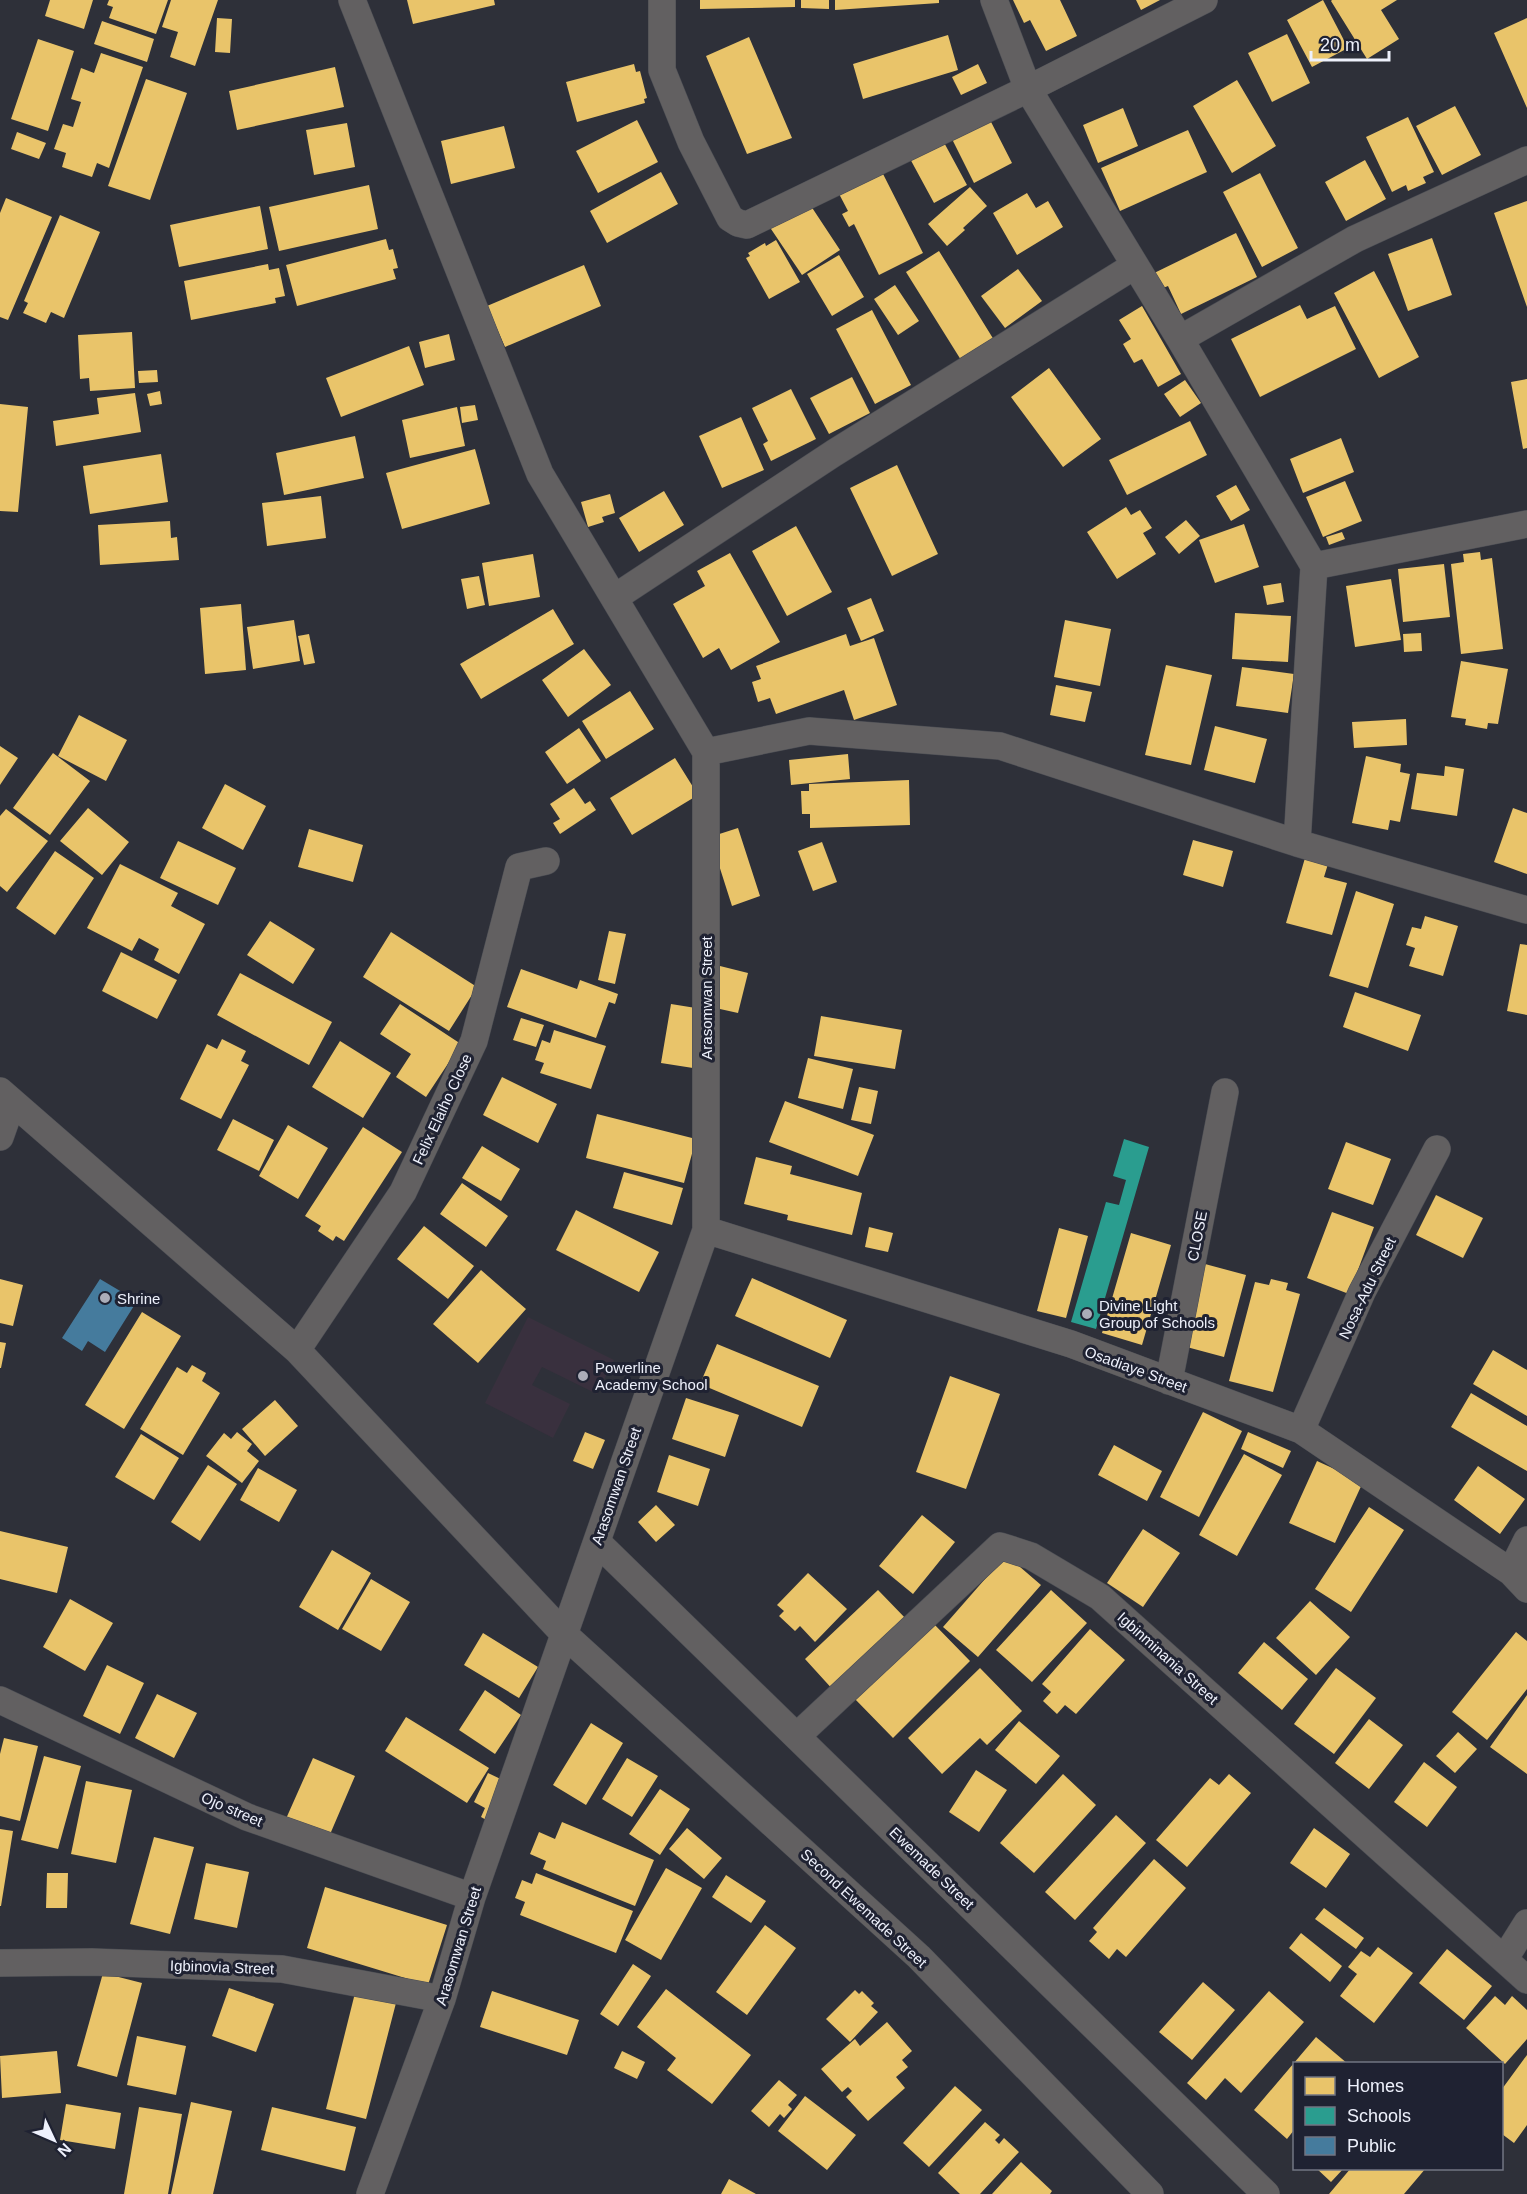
<svg xmlns="http://www.w3.org/2000/svg" width="1527" height="2194" viewBox="0 0 1527 2194" font-family="Helvetica,sans-serif">
<style>
.education{fill:#39303e}
.homes{fill:#e9c46a}
.schools{fill:#2a9d8f}
.public{fill:#457b9d}
.lines{fill:none;stroke-linecap:round;stroke-linejoin:round}
.street-casing{stroke:#4a4c53;stroke-width:28}
.street{stroke:#626061;stroke-width:27}
.poi-dot{fill:#abadb8;stroke:#1f2232;stroke-width:2}
.labels{text-anchor:middle;dominant-baseline:central;stroke-width:6;stroke-linejoin:round;paint-order:stroke}
.street-label{font-size:15px;fill:#eef1fc;stroke:#1f2232}
.poi-label{font-size:15px;fill:#eef1fc;stroke:#1f2232;text-anchor:start}
</style>
<rect width="100%" height="100%" fill="#2e3039"/>
<!-- education -->
<path class="education" d="M528 1317 614 1360 597 1394 542 1367 532 1385 570 1404 553 1438 485 1403Z"/>
<!-- homes -->
<path class="homes" d="M50 0H93L84 29 45 16Z
M109 0H168L156 34 109 18 113 7 107 5Z
M171 0H218L195 66 170 57 178 32 162 27Z
M407 0H494L495 5 413 24Z
M700 0H795V7L700 9Z
M801 0H829V9L801 8Z
M835 0H939V3L835 10Z
M1013 0H1060L1077 36 1046 51 1030 20 1024 23Z
M1136 0H1160L1141 10Z
M1323 0 1348 48 1312 67 1287 20Z
M1332 0H1397L1381 10 1399 39 1367 59 1331 1Z
M217 18 232 19 230 53 215 52Z
M1527 18V108L1494 33Z
M102 21 154 39 147 62 94 44Z
M1287 34 1310 83 1272 102 1248 53Z
M948 35 958 70 863 99 853 64Z
M749 37 792 138 747 154 706 56Z
M38 39 74 51 48 131 11 119Z
M101 53 143 67 109 168 97 163 92 177 62 167 66 153 54 149 63 124 73 127 81 102 71 99 81 68 94 73Z
M634 64 636 72 640 71 647 98 644 99 645 103 577 122 566 82Z
M978 64 987 83 961 95 952 77Z
M335 67 344 107 237 130 229 91Z
M146 79 187 93 150 200 108 186Z
M1237 80 1276 146 1232 173 1193 106Z
M1455 106 1481 155 1442 175 1416 126Z
M1123 108 1138 146 1098 163 1083 125Z
M988 116 1012 163 974 183 950 135Z
M1408 117 1434 172 1423 177 1426 183 1408 191 1406 185 1392 192 1366 137Z
M637 120 658 162 598 193 576 151Z
M347 123 355 167 314 175 306 130Z
M504 126 515 168 451 184 441 141Z
M1188 130 1207 172 1120 211 1101 168Z
M17 132 46 143 39 159 11 149Z
M941 137 967 185 934 203 908 155Z
M1365 160 1386 199 1346 221 1325 182Z
M880 168 923 253 879 275 854 224 849 227 842 214 848 211 837 190Z
M661 172 678 204 607 243 590 211Z
M1260 173 1298 248 1262 267 1223 192Z
M369 185 378 229 279 251 269 207Z
M970 187 987 206 963 228 965 230 947 246 928 224Z
M1027 193 1036 208 1048 201 1063 227 1017 255 993 213Z
M6 198 52 217 8 320 0 317V213Z
M807 200 840 250 802 275 769 226Z
M1527 201V307L1494 213Z
M260 206 268 249 179 267 170 225Z
M60 215 100 232 64 318 51 312 46 323 23 313 28 303 24 301Z
M1236 233 1257 277 1181 314 1168 286 1153 292 1146 277Z
M1432 238 1452 295 1408 311 1388 254Z
M386 239 389 250 393 249 398 268 393 269 396 279 297 306 286 265Z
M776 240 800 282 769 299 746 258 750 256 748 253 765 243 766 246Z
M939 251 994 340 961 360 906 272Z
M839 255 864 297 832 316 807 274Z
M268 264 269 270 279 268 285 296 275 298 276 303 191 320 184 281Z
M584 265 601 306 505 347 487 306Z
M1018 269 1042 301 1005 328 981 296Z
M1374 271 1419 357 1379 378 1334 293Z
M895 285 919 321 898 335 874 299Z
M1300 305 1307 319 1335 306 1356 349 1260 397 1231 339Z
M1142 306 1181 374 1158 387 1142 359 1134 363 1123 344 1131 339 1119 320Z
M872 310 911 385 875 404 836 329Z
M132 332 135 388 90 391 89 378 80 379 78 335Z
M449 334 455 360 425 368 419 342Z
M409 346 424 385 341 417 326 378Z
M1049 368 1101 439 1063 467 1011 397Z
M157 370 158 382 139 383 138 371Z
M852 377 870 413 829 434 810 398Z
M1527 379V448L1523 449 1511 382Z
M1185 380 1201 403 1180 417 1164 394Z
M791 389 816 439 771 461 763 444 768 441 752 408Z
M160 391 162 404 150 406 147 394Z
M135 393 141 432 56 446 53 421 99 414 97 398Z
M0 404 28 407 18 512 0 511Z
M475 405 478 420 462 423 460 407Z
M457 407 465 446 410 458 402 420Z
M741 417 764 470 722 488 699 436Z
M1190 421 1207 455 1127 495 1109 460Z
M355 436 364 478 284 495 276 453Z
M1341 438 1354 472 1303 493 1290 459Z
M475 449 490 504 402 529 386 473Z
M161 454 168 502 90 514 83 466Z
M897 465 938 554 892 576 850 488Z
M1345 481 1362 521 1323 537 1306 497Z
M1236 485 1250 510 1231 521 1216 496Z
M664 491 684 525 639 552 619 518Z
M610 494 615 513 602 517 604 522 588 527 581 502Z
M321 496 326 538 267 546 262 503Z
M1126 507 1131 515 1140 510 1152 528 1143 533 1156 554 1117 579 1087 532Z
M1186 520 1200 536 1179 554 1165 537Z
M170 521 171 538 177 537 179 560 100 565 98 525Z
M1244 524 1259 567 1215 583 1199 540Z
M796 526 832 592 787 616 752 551Z
M1342 532 1345 539 1329 545 1326 537Z
M1480 552 1481 560 1492 558 1503 649 1461 654 1451 564 1464 562 1463 554Z
M730 553 780 642 731 670 719 648 703 658 673 604 705 586 697 571Z
M533 554 540 597 489 606 482 563Z
M1444 564 1450 617 1403 622 1398 569Z
M479 576 485 605 467 609 461 579Z
M1391 579 1401 640 1355 647 1346 586Z
M1281 583 1284 602 1267 605 1263 586Z
M871 598 884 631 861 641 847 608Z
M241 604 246 670 205 674 200 608Z
M553 609 574 644 481 699 460 664Z
M1235 613 1291 616 1288 662 1232 659Z
M294 620 300 661 253 669 247 627Z
M1065 620 1111 629 1100 686 1054 677Z
M1421 633 1422 651 1404 652 1403 634Z
M309 634 315 663 304 665 298 636Z
M846 634 850 646 874 638 897 705 854 720 844 690 776 714 770 698 758 702 752 682 761 679 756 666Z
M584 649 611 685 568 717 542 680Z
M1461 661 1508 669 1498 724 1488 723 1487 729 1465 725 1466 719 1451 717Z
M1166 665 1212 675 1191 765 1145 755Z
M1242 667 1294 674 1288 713 1236 706Z
M1056 685 1092 692 1085 722 1050 715Z
M630 691 654 729 606 759 582 721Z
M79 715 127 740 106 781 58 756Z
M1406 719 1407 745 1354 748 1352 722Z
M1215 726 1267 739 1255 783 1204 770Z
M579 728 601 761 567 784 545 752Z
M0 746 18 758 0 785Z
M53 753 90 781 50 835 13 808Z
M848 754 850 779 791 785 789 760Z
M1366 756 1401 764 1400 772 1410 774 1400 822 1390 820 1388 830 1352 823Z
M675 758 698 795 632 835 610 798Z
M1445 766 1464 769 1457 816 1411 809 1417 773 1444 776Z
M909 780 910 825 810 828V814H802L801 791H809V784Z
M225 784 266 806 243 850 202 828Z
M574 788 585 804 590 801 596 810 560 834 553 823 560 819 550 804Z
M88 808 129 842 102 875 60 841Z
M1513 808 1527 813V874L1494 862Z
M6 809 48 841 7 892 0 886V816Z
M738 828 760 896 732 906 710 837Z
M309 829 363 845 353 882 298 867Z
M1193 840 1233 851 1223 887 1183 875Z
M178 841 236 868 218 905 160 878Z
M822 842 837 882 813 891 798 851Z
M55 851 94 878 55 935 16 908Z
M1305 858 1328 864 1324 877 1347 883 1332 935 1286 923Z
M120 864 178 893 171 906 205 924 179 974 154 960 159 949 139 938 132 951 87 928Z
M1356 891 1394 904 1368 988 1329 976Z
M1425 916 1458 926 1443 976 1409 966 1415 948 1406 945 1412 927 1421 929Z
M270 921 315 949 293 984 247 955Z
M609 931 626 934 615 984 598 980Z
M391 932 477 987 449 1031 363 977Z
M1520 944 1527 945V1015L1507 1011Z
M121 952 177 980 157 1019 102 991Z
M720 966 748 973 738 1013 711 1007Z
M521 969 577 989 580 980 618 994 615 1004 609 1002 596 1038 507 1007Z
M240 973 332 1022 309 1065 217 1015Z
M1355 992 1421 1015 1408 1051 1343 1027Z
M400 1004 461 1044 426 1097 396 1077 411 1054 380 1034Z
M671 1004 702 1009 693 1068 661 1063Z
M821 1016 902 1030 895 1069 814 1056Z
M521 1018 544 1025 536 1047 513 1040Z
M554 1030 606 1046 591 1089 540 1073 544 1063 535 1060 542 1040 550 1043Z
M222 1039 246 1051 241 1061 249 1065 221 1119 180 1099 207 1044 217 1049Z
M340 1041 391 1073 363 1118 312 1087Z
M808 1058 853 1069 843 1109 798 1098Z
M502 1077 557 1104 538 1143 483 1115Z
M859 1087 878 1091 871 1124 851 1120Z
M785 1101 874 1135 858 1176 769 1142Z
M597 1114 696 1139 684 1183 586 1158Z
M233 1119 274 1140 259 1171 217 1150Z
M288 1125 328 1148 298 1199 259 1176Z
M363 1127 402 1152 344 1241 336 1236 333 1241 318 1231 321 1226 305 1216Z
M1346 1142 1391 1159 1373 1205 1328 1189Z
M482 1146 520 1169 501 1201 462 1178Z
M756 1157 792 1166 790 1174 862 1193 852 1235 787 1220 788 1215 744 1204Z
M624 1172 683 1188 672 1225 613 1208Z
M462 1183 508 1216 486 1247 440 1214Z
M1436 1195 1483 1218 1463 1258 1416 1235Z
M576 1210 659 1252 639 1292 556 1250Z
M1332 1212 1374 1227 1349 1294 1307 1278Z
M424 1226 474 1266 448 1299 397 1259Z
M869 1227 893 1233 888 1252 865 1247Z
M1059 1228 1088 1236 1066 1318 1037 1311Z
M1131 1233 1171 1245 1142 1345 1102 1333Z
M1205 1264 1246 1275 1224 1357 1183 1346Z
M481 1270 526 1309 478 1363 433 1324Z
M752 1278 847 1320 830 1358 735 1316Z
M0 1279 23 1285 13 1326 0 1323Z
M1271 1279 1288 1283 1286 1290 1300 1294 1273 1392 1229 1381 1255 1282 1269 1285Z
M142 1312 181 1336 124 1429 85 1405Z
M0 1342 6 1343 1 1368H0Z
M717 1344 819 1386 802 1427 700 1384Z
M1493 1350 1527 1370V1416L1473 1384Z
M192 1365 206 1373 202 1381 220 1393 183 1455 140 1429 177 1367 187 1373Z
M950 1376 1000 1394 966 1489 916 1472Z
M1471 1393 1527 1426V1471L1451 1427Z
M686 1398 739 1415 725 1457 672 1439Z
M275 1400 298 1426 265 1456 242 1429Z
M1203 1412 1242 1431 1199 1517 1160 1497Z
M237 1432 252 1444 247 1451 259 1461 242 1483 206 1456 224 1433 231 1439Z
M585 1432 605 1440 593 1469 573 1461Z
M1248 1432 1291 1451 1283 1468 1241 1449Z
M141 1434 179 1458 154 1500 115 1477Z
M1114 1445 1162 1471 1147 1501 1098 1475Z
M1244 1454 1282 1475 1237 1556 1199 1535Z
M669 1455 710 1469 698 1506 657 1492Z
M1317 1461 1363 1482 1335 1543 1289 1523Z
M208 1465 237 1484 200 1541 171 1522Z
M1478 1466 1525 1499 1500 1534 1454 1500Z
M258 1468 297 1490 279 1522 240 1500Z
M656 1505 675 1525 656 1542 638 1522Z
M1369 1507 1404 1530 1351 1612 1315 1589Z
M922 1515 955 1542 913 1594 879 1566Z
M1143 1529 1180 1553 1143 1607 1107 1583Z
M0 1531 68 1547 57 1593 0 1579Z
M332 1550 371 1573 338 1630 299 1607Z
M1006 1555 1041 1585 978 1657 943 1627Z
M808 1573 847 1609 815 1642 800 1626 795 1631 779 1616 784 1611 777 1605Z
M371 1579 410 1602 381 1651 342 1629Z
M878 1590 909 1622 835 1692 805 1659Z
M1051 1590 1087 1623 1032 1682 996 1650Z
M70 1599 113 1623 85 1671 43 1647Z
M1310 1601 1350 1637 1316 1675 1276 1638Z
M931 1621 970 1661 893 1738 854 1698Z
M1090 1629 1125 1660 1076 1714 1065 1705 1057 1714 1043 1701 1051 1692 1042 1684Z
M1516 1632 1527 1641V1689L1487 1740 1452 1712Z
M483 1633 538 1667 519 1698 464 1665Z
M1264 1642 1308 1679 1282 1710 1238 1673Z
M107 1665 144 1683 120 1734 83 1716Z
M980 1668 1022 1711 987 1745 980 1738 942 1774 908 1738Z
M1336 1668 1376 1698 1334 1754 1294 1724Z
M485 1690 521 1715 495 1754 459 1730Z
M157 1694 197 1713 174 1758 135 1738Z
M1527 1695V1774L1490 1747Z
M406 1717 489 1768 467 1803 385 1751Z
M1369 1719 1403 1745 1369 1789 1335 1763Z
M1019 1721 1060 1756 1036 1784 995 1750Z
M591 1723 623 1743 586 1805 553 1785Z
M1458 1732 1477 1749 1455 1773 1436 1756Z
M4 1738 38 1746 20 1821 0 1816V1754Z
M44 1756 81 1766 58 1849 21 1840Z
M313 1758 355 1776 328 1839 285 1821Z
M627 1758 658 1776 632 1817 602 1799Z
M1424 1762 1457 1787 1427 1827 1394 1802Z
M976 1770 1007 1790 979 1832 949 1812Z
M488 1773 509 1783 490 1822 481 1817 485 1808 474 1802Z
M1063 1774 1096 1805 1034 1873 1000 1843Z
M1229 1774 1251 1793 1187 1867 1156 1840 1210 1778 1219 1785Z
M86 1781 132 1790 116 1863 71 1854Z
M660 1789 690 1809 660 1855 629 1834Z
M1116 1815 1146 1843 1075 1920 1045 1892Z
M562 1822 654 1860 635 1906 543 1869 546 1861 530 1854 539 1832 555 1839Z
M687 1828 722 1858 704 1879 669 1849Z
M1314 1828 1350 1854 1326 1888 1290 1863Z
M0 1829 13 1831 1 1906H0Z
M154 1837 194 1847 170 1934 130 1924Z
M1154 1859 1186 1888 1126 1957 1117 1949 1109 1959 1089 1941 1097 1932 1093 1928Z
M206 1863 249 1872 237 1928 194 1919Z
M666 1868 702 1888 661 1960 625 1940Z
M47 1873H68L67 1908H46Z
M536 1873 633 1911 616 1953 520 1915 525 1902 515 1898 522 1880 532 1884Z
M726 1875 766 1901 751 1923 712 1897Z
M325 1887 447 1925 428 1985 307 1948Z
M1324 1908 1364 1938 1356 1949 1315 1919Z
M765 1925 796 1948 747 2015 716 1992Z
M1301 1933 1342 1966 1330 1982 1289 1948Z
M1378 1947 1413 1973 1374 2023 1340 1996 1357 1974 1348 1967 1361 1951 1370 1957Z
M1447 1949 1492 1986 1464 2020 1419 1983Z
M633 1964 651 1976 618 2026 600 2014Z
M103 1973 142 1983 117 2077 77 2066Z
M1203 1982 1235 2010 1192 2060 1159 2032Z
M229 1988 274 2004 256 2052 212 2036Z
M666 1989 751 2055 712 2104 667 2070 676 2058 637 2027Z
M855 1990 859 1994 862 1991 874 2003 871 2006 878 2012 850 2042 826 2019Z
M492 1991 579 2020 567 2055 480 2027Z
M1269 1991 1304 2022 1241 2093 1225 2078 1206 2100 1187 2083Z
M355 1993 396 2003 366 2119 326 2109Z
M1495 1996 1505 2005 1512 1996 1527 2010V2039L1505 2064 1466 2028Z
M887 2022 912 2051 902 2060 908 2067 896 2077 905 2088 868 2121 846 2097 852 2091 848 2087 842 2092 821 2069 855 2039 860 2046Z
M137 2036 186 2046 176 2095 127 2085Z
M1316 2037 1348 2064H1294V2130L1287 2139 1254 2110Z
M57 2051 61 2093 2 2098 0 2056Z
M622 2051 645 2062 637 2079 614 2068Z
M1527 2055V2125L1514 2143 1502 2134V2089Z
M779 2080 797 2095 788 2105 792 2109 784 2118 780 2114 769 2127 751 2111Z
M955 2086 982 2110 929 2167 903 2143Z
M805 2096 856 2135 827 2170 778 2131Z
M191 2102 232 2111 213 2194H171Z
M66 2104 121 2113 115 2149 60 2140Z
M139 2107 182 2114 168 2194H124Z
M272 2107 356 2127 345 2171 261 2150Z
M985 2122 1000 2135 995 2140 999 2144 1004 2138 1019 2152 980 2194H960L938 2173Z
M1021 2162 1052 2191 1050 2194H992Z
M1316 2168H1344L1331 2182Z
M1351 2168H1426L1404 2194H1329Z
M729 2179 756 2194H721Z"/>
<!-- schools -->
<path class="schools" d="M1124 1139 1149 1147 1096 1329 1071 1322 1106 1202 1119 1205 1126 1180 1113 1176Z"/>
<!-- public -->
<path class="public" d="M100 1279 137 1301 105 1352 88 1341 82 1351 62 1338Z"/>
<g class="lines">
<defs>
<path id="street" d="M352 0 540 474 706 752
M662 0V70L691 142 730 218 738 223 747 225 1028 89 1204 0
M994 0 1028 89 1180 339 1314 566 1297 843
M1180 339 1355 239 1527 160
M1314 566 1527 524
M614 598 834 453 1134 266
M706 752 809 731 1000 746 1297 843 1527 910
M0 1091 297 1350 565 1635 919 1957 1150 2194
M0 1137 12 1103
M706 1230 1071 1344 1301 1430 1511 1572 1527 1589
M297 1350 403 1192 474 1041 519 867 546 861
M1169 1381 1225 1092
M1301 1430 1362 1292 1437 1149
M597 1542 1266 2194
M1511 1572 1527 1540
M0 1700 247 1817 472 1897
M797 1736 1000 1546 1031 1556 1100 1597 1527 1980
M1505 1958 1527 1923
M0 1963 92 1962 282 1969 442 1999
M370 2194 442 1999 472 1897 706 1230V752"/>
</defs>
<!-- street casing -->
<use href="#street" class="street-casing"/>
<!-- street -->
<use href="#street" class="street"/>
</g>
<!-- markers -->
<g class="poi-dot">
<circle cx="105" cy="1298" r="6"/>
<circle cx="1087" cy="1314" r="6"/>
<circle cx="583" cy="1376" r="6"/>
</g>
<g class="labels">
<!-- street labels -->
<g class="street-label">
<text transform="translate(706 998) rotate(-90)">Arasomwan Street</text>
<text transform="translate(442 1109) rotate(-65)">Felix Elaiho Close</text>
<text transform="translate(1197 1236) rotate(-79)">CLOSE</text>
<text transform="translate(1367 1288) rotate(-64)">Nosa-Adu Street</text>
<text transform="translate(1136 1369) rotate(20)">Osadiaye Street</text>
<text transform="translate(616 1486) rotate(-71)">Arasomwan Street</text>
<text transform="translate(1168 1658) rotate(42)">Igbinminania Street</text>
<text transform="translate(232 1809) rotate(23)">Ojo street</text>
<text transform="translate(932 1868) rotate(44)">Ewemade Street</text>
<text transform="translate(864 1908) rotate(43)">Second Ewemade Street</text>
<text transform="translate(458 1946) rotate(-73)">Arasomwan Street</text>
<text transform="translate(222 1967) rotate(2)">Igbinovia Street</text>
</g>
<!-- poi labels -->
<g class="poi-label">
<text x="117" y="1298">Shrine</text>
<text x="1099" y="1305">Divine Light<tspan x="1099" dy="17">Group of Schools</tspan></text>
<text x="595" y="1367">Powerline<tspan x="595" dy="17">Academy School</tspan></text>
</g>
</g>
<!-- legend -->
<rect x="1293" y="2062" width="210" height="108" fill="#1f2232" stroke="#727583" stroke-width="1.5"/>
<rect x="1305" y="2077" width="30" height="18" fill="#e9c46a" stroke="#727583" stroke-width="1.5"/>
<text x="1347" y="2092" font-size="18" fill="#eef1fc">Homes</text>
<rect x="1305" y="2107" width="30" height="18" fill="#2a9d8f" stroke="#727583" stroke-width="1.5"/>
<text x="1347" y="2122" font-size="18" fill="#eef1fc">Schools</text>
<rect x="1305" y="2137" width="30" height="18" fill="#457b9d" stroke="#727583" stroke-width="1.5"/>
<text x="1347" y="2152" font-size="18" fill="#eef1fc">Public</text>
<!-- north arrow -->
<g transform="translate(54 2140) rotate(134)" stroke="#1f2232" stroke-width="4.5" paint-order="stroke">
<path d="M0-4.5L10 22L0 15L-10 22Z" fill="#eef1fc"/>
<text y="-9" font-size="16" font-weight="bold" text-anchor="middle" fill="#eef1fc">N</text>
</g>
<!-- scale -->
<path d="M1311 51v9h78v-9" fill="none" stroke="#eef1fc" stroke-width="3"/>
<text x="1320" y="51" font-size="18" fill="#eef1fc" stroke="#1f2232" stroke-width="4.5" paint-order="stroke">20 m</text>
</svg>
